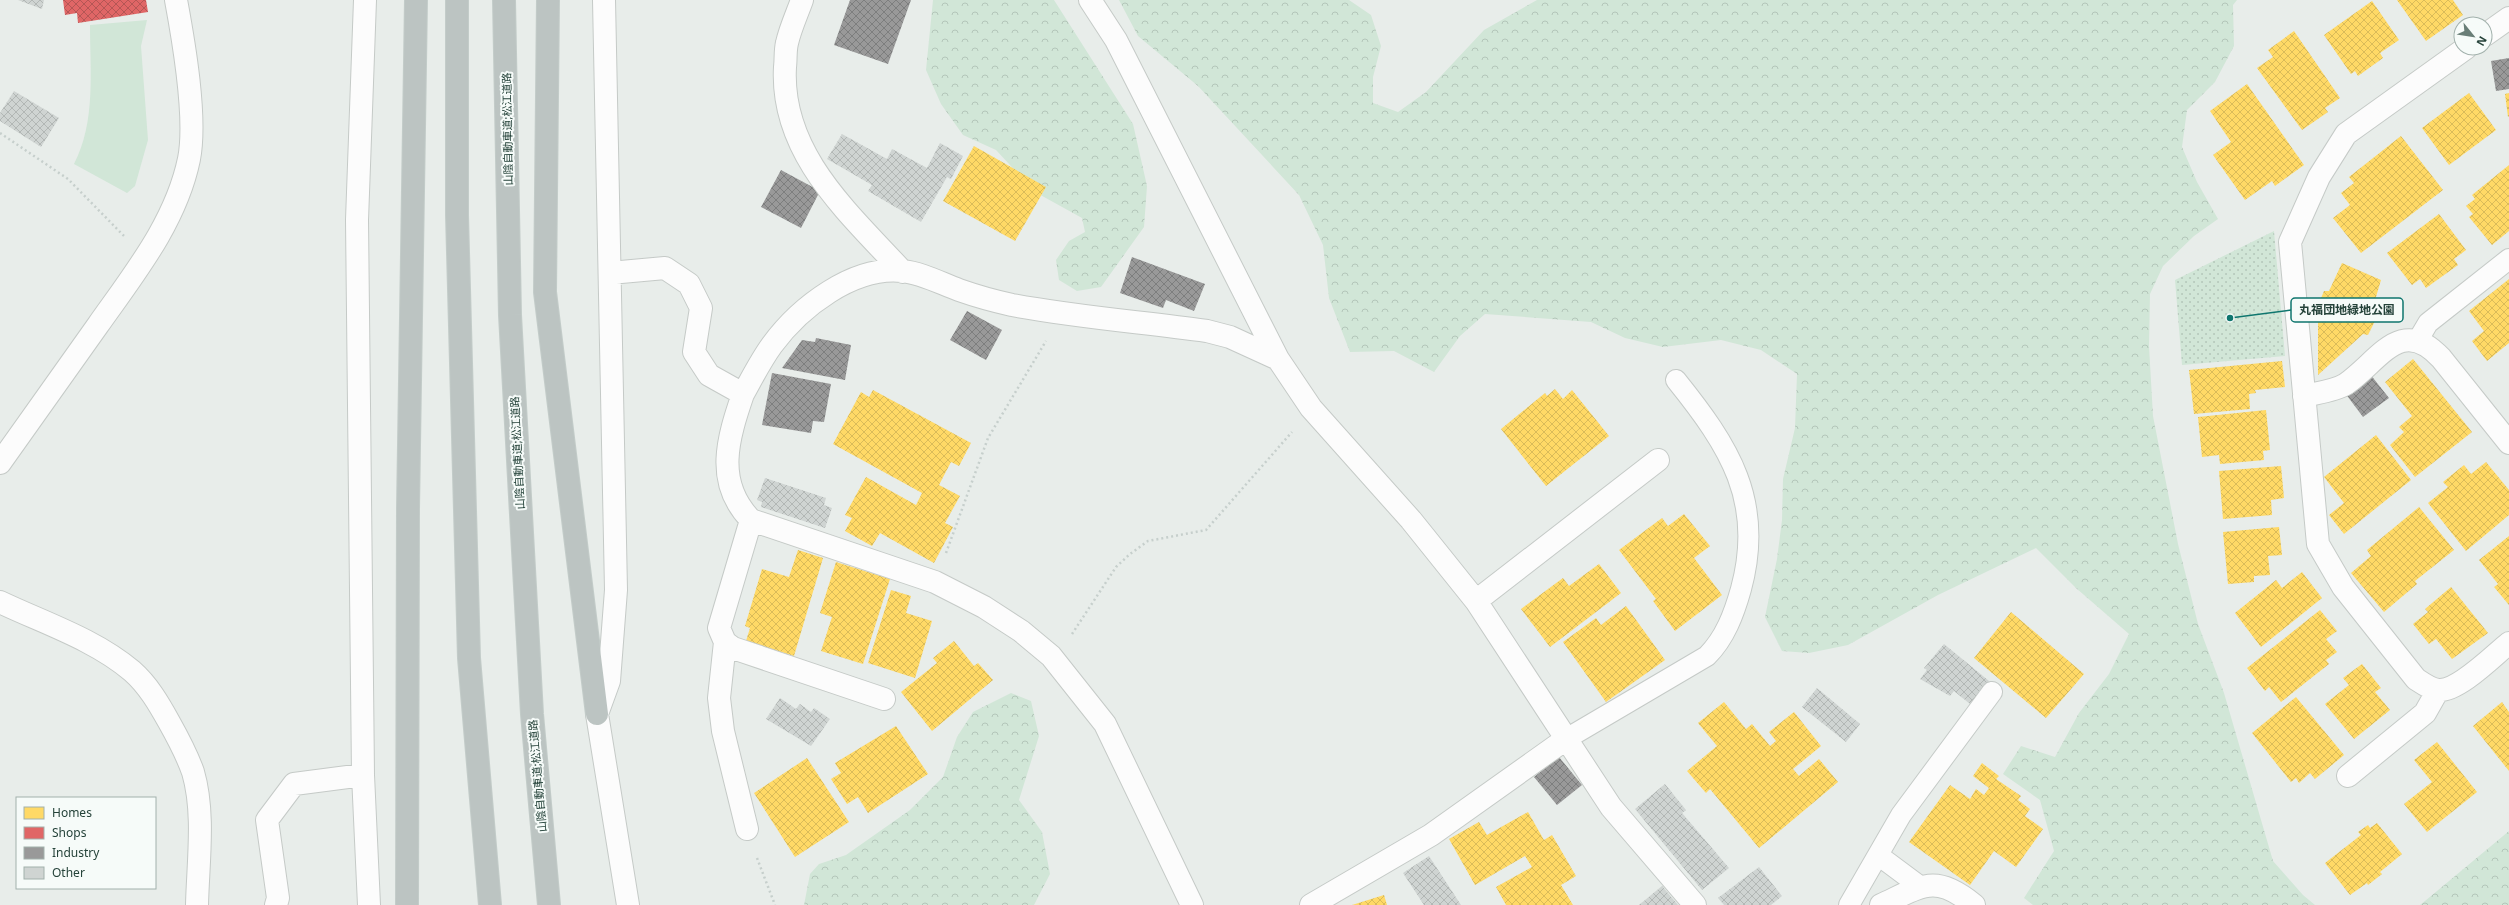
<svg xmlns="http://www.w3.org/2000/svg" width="2509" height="905" viewBox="0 0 2509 905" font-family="'Noto Sans','Noto Sans JP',sans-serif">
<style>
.grass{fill:#d1e6d7}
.forest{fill:url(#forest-crowns)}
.park{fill:url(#park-dots)}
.homes{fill:url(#homes-cross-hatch)}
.shops{fill:url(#shops-cross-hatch)}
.industry{fill:url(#industry-cross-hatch)}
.building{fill:url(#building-cross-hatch)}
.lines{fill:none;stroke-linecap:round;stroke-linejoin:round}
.lane-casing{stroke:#c5cac7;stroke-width:22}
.street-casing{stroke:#c5cac7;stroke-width:24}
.highway-casing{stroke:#c3ccc9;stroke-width:24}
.path{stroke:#c6cfcc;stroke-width:2.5;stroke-dasharray:2 3;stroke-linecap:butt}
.lane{stroke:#fcfcfc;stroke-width:20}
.street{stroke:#fcfcfc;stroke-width:22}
.highway{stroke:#bcc4c2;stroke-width:22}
.labels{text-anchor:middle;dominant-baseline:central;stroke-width:4;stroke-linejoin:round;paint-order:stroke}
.street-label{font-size:11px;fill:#244239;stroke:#f6fbf9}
.leader{fill:none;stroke:#0f766e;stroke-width:1.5}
.callout-dot{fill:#0f766e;stroke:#f6fbf9;stroke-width:1.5}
.callout{fill:#f6fbf9;stroke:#0f766e;stroke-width:1.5}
.callout-label{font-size:12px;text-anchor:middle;font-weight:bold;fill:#244239}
</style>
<defs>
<pattern id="forest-crowns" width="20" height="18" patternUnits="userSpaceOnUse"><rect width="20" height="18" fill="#d1e6d7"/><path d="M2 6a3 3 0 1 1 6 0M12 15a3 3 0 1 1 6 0" fill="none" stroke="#b3c6b9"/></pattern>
<pattern id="park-dots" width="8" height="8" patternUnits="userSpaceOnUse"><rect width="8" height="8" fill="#d1e6d7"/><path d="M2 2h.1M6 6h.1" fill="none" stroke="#b3c6b9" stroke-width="1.8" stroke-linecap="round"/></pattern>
<pattern id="homes-cross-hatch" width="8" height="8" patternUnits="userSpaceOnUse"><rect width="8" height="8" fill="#ffd966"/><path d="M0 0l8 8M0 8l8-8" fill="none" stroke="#dabb59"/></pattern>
<pattern id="shops-cross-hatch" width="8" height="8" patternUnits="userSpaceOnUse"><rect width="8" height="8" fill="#e06666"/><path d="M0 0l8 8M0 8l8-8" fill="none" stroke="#b55655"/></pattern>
<pattern id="industry-cross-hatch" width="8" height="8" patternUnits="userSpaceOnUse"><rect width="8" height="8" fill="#999"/><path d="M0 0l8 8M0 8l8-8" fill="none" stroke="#7d7e7e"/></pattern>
<pattern id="building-cross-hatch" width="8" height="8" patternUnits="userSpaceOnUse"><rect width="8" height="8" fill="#cfd4d2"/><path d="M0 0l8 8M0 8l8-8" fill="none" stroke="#b2b7b5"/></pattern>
</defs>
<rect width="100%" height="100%" fill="#e8edea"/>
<!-- grass -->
<path class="grass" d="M147 20 141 46 148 140 135 186 127 193 74 164C96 122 90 71 90 25Z"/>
<!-- forest -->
<path class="forest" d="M933 0H1054L1133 124 1147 186 1144 227 1101 287 1077 291 1059 280 1056 260 1069 241 1085 232 1082 218 1035 192 996 150 963 135 941 104 926 70Z
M1119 0H1349L1371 15 1381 46 1373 77V103L1398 112 1426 92 1484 30 1537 0H2237L2233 5 2234 46 2215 82 2187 110 2182 147 2197 182 2218 219 2194 236 2163 266 2150 294 2149 346 2153 416 2178 544 2198 624 2224 693 2273 861 2303 895 2315 905H2033L2024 898 2054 851 2040 800 2003 774 2021 746 2055 757 2079 713 2109 674 2129 634 2076 588 2036 548 1938 595 1848 645 1809 653 1782 651 1765 617 1777 559 1782 520 1783 479 1795 428 1797 374 1761 350 1721 340 1663 347 1625 338 1591 322 1485 314 1460 336 1434 372 1394 351 1350 352 1329 298 1323 245 1299 195 1198 86 1138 36Z
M1011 693 1031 701 1039 736 1019 800 1042 832 1050 874 1034 905H804L810 874 819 864 846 855 910 810 943 777 957 737 973 712Z
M2509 831V905H2420L2431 896Z"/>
<!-- park -->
<path class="park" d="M2274 231 2285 356 2182 365 2175 280Z"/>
<!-- homes -->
<path class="homes" d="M2397 0H2453L2463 15 2426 41Z
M2372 1 2399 40 2380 53 2383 58 2358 76 2355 71 2351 74 2324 35Z
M2294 31 2340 98 2325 108 2328 112 2302 130 2257 68 2273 57 2268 50Z
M2247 84 2304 165 2275 186 2272 181 2245 200 2213 155 2231 142 2210 111Z
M2469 93 2496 130 2449 165 2422 128Z
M2509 93V116L2508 117 2505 94Z
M2401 136 2443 190 2361 253 2333 218 2350 205 2341 193 2354 183 2349 177Z
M974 146 1046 187 1015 241 943 201Z
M2509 165V231L2492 245 2469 217 2473 214 2466 206 2475 199 2472 195Z
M2439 214 2466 250 2454 259 2458 265 2426 288 2420 279 2412 285 2387 253Z
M2342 263 2381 280 2373 307 2378 315 2368 335 2363 334 2318 375V317L2315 313 2324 291H2329Z
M2509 279V343L2487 361 2472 341 2484 331 2469 311Z
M2413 359 2472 432 2415 477 2390 445 2404 432 2399 427 2412 416 2385 382Z
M2282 361 2285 387 2255 390 2256 393 2249 394 2250 409 2194 414 2189 370Z
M1555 389 1563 399 1572 390 1609 436 1546 486 1501 429 1545 393 1547 396Z
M873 390 971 443 959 466 951 462 939 485 960 496 945 523 953 527 934 563 880 533 872 546 845 531 852 518 845 515 866 477 916 505 922 493 833 444 861 392 869 397Z
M2266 410 2270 450 2263 451 2264 460 2220 464 2219 455 2202 457 2198 417Z
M2376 435 2411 480 2344 534 2329 515 2344 503 2324 477Z
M2486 462 2509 490V515L2466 551 2428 503 2448 487 2443 482 2464 465 2471 474Z
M2281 466 2284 498 2271 500 2272 515 2223 519 2219 471Z
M2419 507 2454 550 2415 581 2417 584 2384 612 2351 573 2371 556 2367 550Z
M1684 514 1710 546 1694 558 1722 595 1675 631 1653 601 1656 599 1619 550 1662 518 1668 526Z
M2279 527 2282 555 2268 556 2270 575 2254 576V582L2228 584 2223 532Z
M2509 536V605L2494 587 2498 584 2479 560Z
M798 550 823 558 794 656 746 641 750 628 745 626 762 569 789 577Z
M836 562 890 579 863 664 821 651 832 617 820 613Z
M1599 564 1621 593 1550 647 1521 609 1563 578 1569 586Z
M2302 572 2322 598 2261 647 2235 613 2276 580 2282 588Z
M2451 587 2488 633 2452 659 2436 639 2429 644 2413 624 2428 612 2425 609Z
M891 590 911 596 906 613 932 621 915 678 868 663Z
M1626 606 1665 660 1606 702 1563 642 1596 618 1601 625Z
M2320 610 2337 631 2326 639 2337 652 2326 660 2329 664 2281 702 2269 687 2265 691 2247 668Z
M2011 612 2084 674 2046 718 1974 658Z
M954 641 974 666 978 663 993 680 932 731 901 692 937 663 933 658Z
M2362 664 2381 688 2375 692 2390 710 2354 739 2325 704 2349 685 2343 678Z
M2296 697 2344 755 2315 779 2310 773 2299 783 2296 778 2291 782 2252 733Z
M1724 702 1746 729 1752 724 1770 746 1776 741 1769 732 1794 712 1821 746 1793 769 1799 776 1819 759 1838 782 1759 848 1710 789 1706 793 1687 771 1717 746 1698 723Z
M2502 702 2509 712V771L2473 726Z
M896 726 928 774 868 813 858 797 847 804 831 779 841 773 835 763Z
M2437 742 2477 792 2427 832 2404 804 2432 782 2414 760Z
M807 758 849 822 795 857 754 793Z
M1982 763 1999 776 1996 779 2021 796 2018 800 2030 809 2025 816 2043 829 2016 867 1994 851 1970 885 1909 842 1950 785 1970 799 1976 789 1984 795 1989 788 1973 776Z
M1528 812 1544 840 1552 835 1576 876 1561 885 1573 905H1506L1496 887 1532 867 1525 856 1475 885 1449 839 1479 822 1487 835Z
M2377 823 2402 854 2380 872 2382 874 2368 885 2367 883 2350 895 2325 863 2361 835 2358 832 2368 825 2370 828Z
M1384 895 1387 905H1352Z"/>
<!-- shops -->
<path class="shops" d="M63 0H146L148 12 78 23 77 13 65 15Z"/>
<!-- industry -->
<path class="industry" d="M850 0H911L888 64 834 45Z
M2509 58V89L2496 91 2491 61Z
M781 170 820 191 801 228 761 207Z
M1132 257 1205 284 1194 311 1166 300 1163 308 1120 293Z
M967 311 1002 330 986 360 950 340Z
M816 338 851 345 845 380 782 368 802 340 815 342Z
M772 373 831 384 824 422 813 421 811 433 762 425Z
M2370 374 2389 398 2363 417 2345 393Z
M1559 757 1582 785 1557 805 1534 777Z"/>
<!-- building -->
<path class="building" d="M18 0H44L42 9Z
M14 91 59 118 41 147 0 121V113Z
M842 134 887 159 892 149 927 168 940 143 963 156 951 179 947 177 921 222 868 191 872 185 827 159Z
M765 478 826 498 824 505 832 508 825 528 761 507 762 502 757 500Z
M1944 644 1989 681 1970 704 1954 691 1950 696 1920 679 1927 670 1924 668Z
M1817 688 1860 724 1846 742 1802 707Z
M780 698 796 709 800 704 811 712 814 708 830 719 811 746 766 719Z
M1665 784 1686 810 1682 813 1729 868 1702 890 1635 809Z
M1429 856 1461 905H1424L1403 873Z
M1759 867 1782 896 1771 905H1724L1718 898Z
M1662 886 1678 905H1639Z"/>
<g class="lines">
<defs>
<path id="lane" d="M2418 340 2428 323 2509 259
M1566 739 1707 656C1725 638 1734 614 1741 589 1765 501 1729 446 1676 380
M1878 855 1921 887
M1849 905 1901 815 1992 692"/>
<path id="street" d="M365 0 357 220 363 775 369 905
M604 0 616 590 609 681 597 714 628 905
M802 0C797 14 790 29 787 43 785 51 786 60 785 67 780 154 849 213 903 272
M1090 0 1116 40 1278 359 1311 408 1411 520 1476 601 1611 807 1695 905
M2485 35 2509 18
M2466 48 2346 134 2319 177 2290 242 2318 544 2343 587 2416 679C2422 683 2430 689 2438 690 2458 692 2494 655 2509 643
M610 273 665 268 689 284 701 308 694 352 709 375 743 394C728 438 714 482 751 520L935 582 984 607 1021 631 1051 656 1105 724 1192 905
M743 394C752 378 761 360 772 345 800 307 853 266 902 271 922 273 940 283 959 290 976 296 994 301 1012 305 1076 317 1142 322 1207 331L1230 337 1278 359
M2304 396C2316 393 2335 391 2346 384 2380 360 2401 315 2441 358L2509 443
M0 463C33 417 65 371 98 325 134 274 176 222 189 159 197 118 184 43 176 0
M751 520 719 628 725 642 733 648 884 699
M1476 601 1658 460
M0 602C44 623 94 639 132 671 148 685 159 704 169 722 178 738 187 755 193 772 205 813 198 862 197 905
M725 642 719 698 723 731 747 829
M2348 776 2425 713 2438 690
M276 905 278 898 267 820 294 784 363 775
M1311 905 1431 835 1566 739
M1881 905C1922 886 1935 873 1974 905"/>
<path id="highway" d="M457 0V215L469 658 490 905
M504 0 510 315 532 714 549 905
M548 0 545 292 597 714
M407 905 408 509 416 0"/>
</defs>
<!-- lane casing -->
<use href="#lane" class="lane-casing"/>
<!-- street casing -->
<use href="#street" class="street-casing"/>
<!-- highway casing -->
<use href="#highway" class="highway-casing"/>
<!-- path -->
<path class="path" d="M0 133 68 179 124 236
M946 553 988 438 1046 341
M1072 634 1116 567 1130 554 1148 541 1206 530 1292 432
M757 858 775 905"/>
<!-- lane -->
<use href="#lane" class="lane"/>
<!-- street -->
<use href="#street" class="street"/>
<!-- highway -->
<use href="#highway" class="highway"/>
</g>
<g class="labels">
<!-- street labels -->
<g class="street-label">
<text transform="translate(507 129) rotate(-91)">山陰自動車道;松江道路</text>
<text transform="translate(517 453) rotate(-93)">山陰自動車道;松江道路</text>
<text transform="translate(537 776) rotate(-95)">山陰自動車道;松江道路</text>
</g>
</g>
<!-- callouts -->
<path class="leader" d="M2230 318L2291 310"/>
<circle class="callout-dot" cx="2230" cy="318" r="4"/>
<rect class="callout" x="2291" y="298" width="112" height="24" rx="4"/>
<g class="callout-label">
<text x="2347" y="314">丸福団地緑地公園</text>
</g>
<!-- legend -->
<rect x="16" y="797" width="140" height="92" fill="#f6fbf9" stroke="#a2b1ac"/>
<rect x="24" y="807" width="20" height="12" fill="#ffd966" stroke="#a2b1ac"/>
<text x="52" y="817" font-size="12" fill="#244239">Homes</text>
<rect x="24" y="827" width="20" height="12" fill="#e06666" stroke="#a2b1ac"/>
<text x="52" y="837" font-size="12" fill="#244239">Shops</text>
<rect x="24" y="847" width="20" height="12" fill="#999999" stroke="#a2b1ac"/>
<text x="52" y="857" font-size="12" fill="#244239">Industry</text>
<rect x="24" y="867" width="20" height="12" fill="#cfd4d2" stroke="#a2b1ac"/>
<text x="52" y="877" font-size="12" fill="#244239">Other</text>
<!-- north arrow -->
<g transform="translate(2473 36) rotate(120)"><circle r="19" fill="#f6fbf9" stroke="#a2b1ac"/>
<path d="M0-3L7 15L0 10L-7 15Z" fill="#697e77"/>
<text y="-6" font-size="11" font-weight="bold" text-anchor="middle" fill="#244239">N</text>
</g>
</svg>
